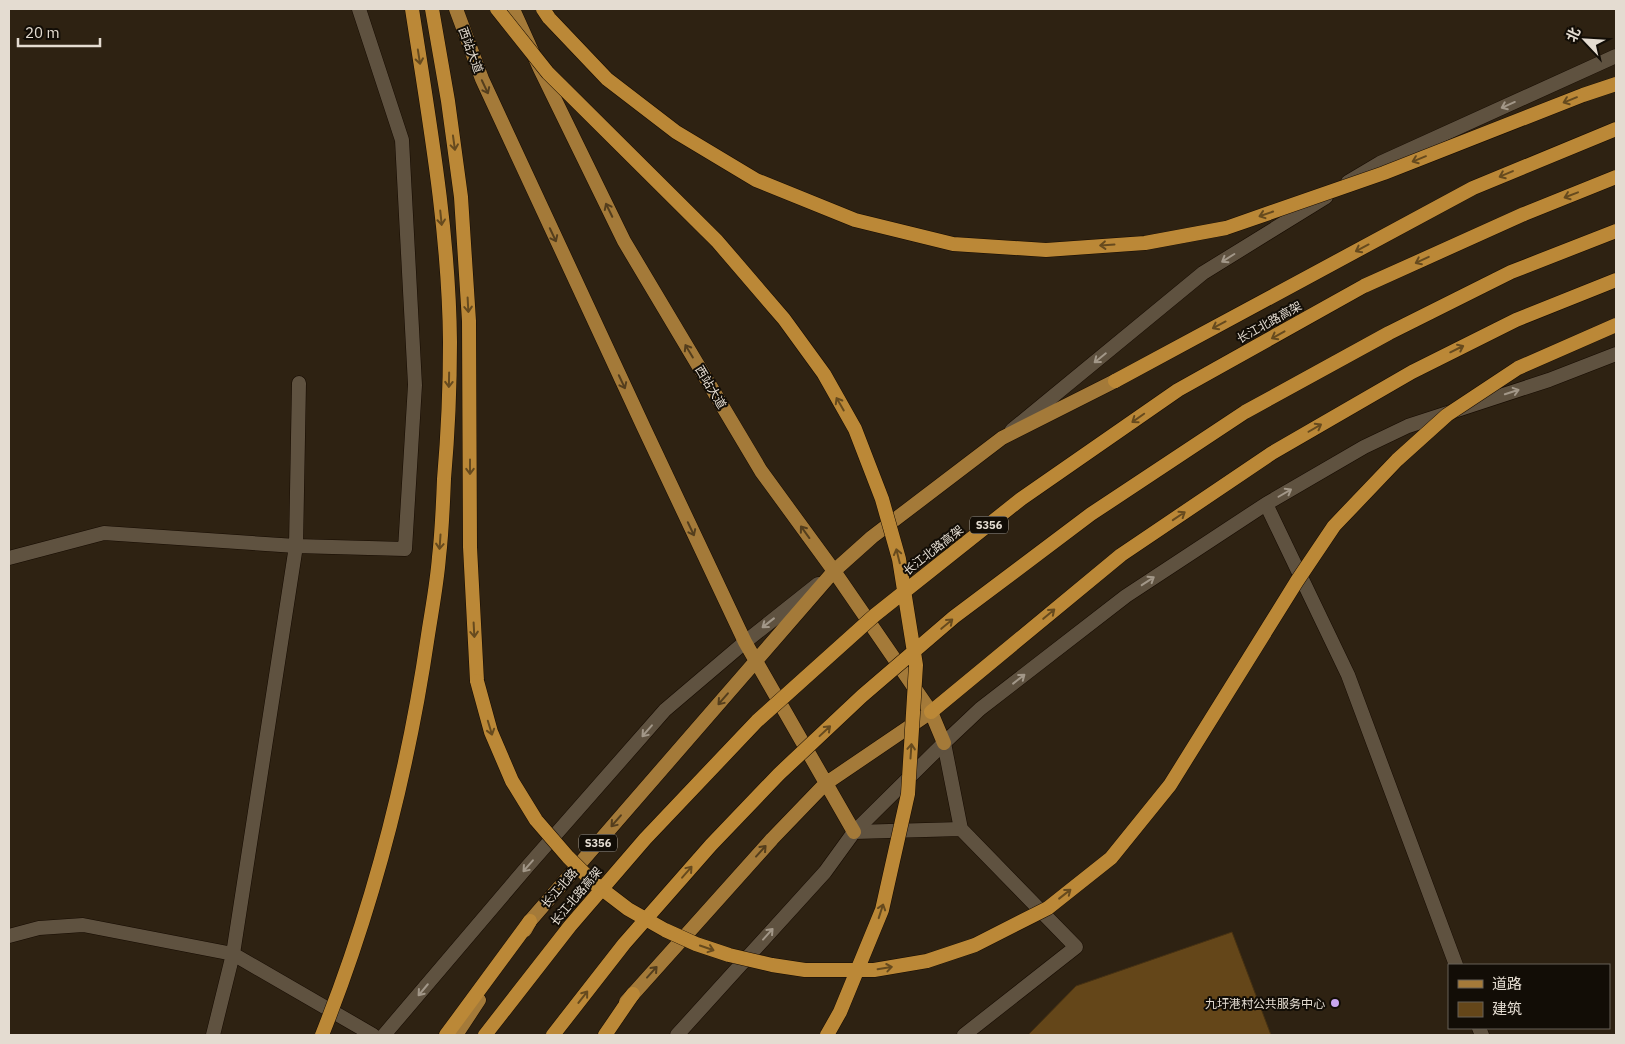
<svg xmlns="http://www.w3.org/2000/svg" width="1625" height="1044" viewBox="0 0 1625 1044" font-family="'IBM Plex Sans','Noto Sans SC',sans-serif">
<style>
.building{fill:#644619;stroke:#463112}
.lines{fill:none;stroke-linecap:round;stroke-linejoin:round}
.minor-casing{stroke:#160b00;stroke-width:15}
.tertiary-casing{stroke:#160b00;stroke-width:15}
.primary-casing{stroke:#160b00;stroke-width:15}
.trunk-casing{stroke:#160b00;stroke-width:15}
.minor{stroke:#5f5240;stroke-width:14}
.tertiary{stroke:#5f5240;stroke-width:14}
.primary{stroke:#a47a39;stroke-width:14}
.trunk{stroke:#bb8837;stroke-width:14}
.trunk-bridge-casing{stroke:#160b00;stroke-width:15;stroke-linecap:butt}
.trunk-bridge{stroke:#bb8837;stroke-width:14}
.oneway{stroke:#664a1e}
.oneway2{stroke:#543e1d}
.oneway3{stroke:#a29788}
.poi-dot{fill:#c8a6ef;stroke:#120d06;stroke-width:2}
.labels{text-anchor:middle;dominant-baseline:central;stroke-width:4;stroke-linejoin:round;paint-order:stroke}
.shield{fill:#120d06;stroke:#a59e94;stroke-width:1}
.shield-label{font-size:11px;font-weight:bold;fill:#e4dcd1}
.street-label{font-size:12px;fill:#e4dcd1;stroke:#120d06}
.poi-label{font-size:12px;fill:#e4dcd1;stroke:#120d06;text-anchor:end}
</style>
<rect width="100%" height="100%" fill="#2e2212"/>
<!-- building -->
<path class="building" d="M1232 932 1271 1035H1028L1076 986Z"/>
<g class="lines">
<defs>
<path id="minor" d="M9 558 104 533 296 546 405 549 415 385 402 140 359 9
M944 743 961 829 1076 947 964 1035
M854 832 961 829
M9 936 39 928 83 925 233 954 373 1035
M213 1035 233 954 296 546 299 383"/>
<path id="tertiary" d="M1348 182 1380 163 1616 56
M1012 430 1203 273 1326 197
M1266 504 1348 675 1456 965
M1479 1028 1482 1035
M384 1035 527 867 665 710 745 642 818 584
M677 1035 825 872 854 832 944 743 980 709 1126 596 1266 504 1364 447 1408 426 1549 380 1616 354"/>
<path id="primary" d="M456 9 482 79 644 428 745 642 854 832
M513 9 540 69 624 241 761 471 834 571 931 712 944 743
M525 930 530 921 834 571 872 537 1002 438 1115 381
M626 1002 772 839 825 784 931 712
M456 1035 479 1000"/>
<path id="trunk" d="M432 9 448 101 461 197 469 321 470 547 477 681
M1115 381 1473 188 1616 129
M931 712 1121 555 1272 453 1412 372 1516 320 1616 280
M446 1035 530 921
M605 1035 633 994"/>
</defs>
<!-- minor casing -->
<use href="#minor" class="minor-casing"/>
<!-- tertiary casing -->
<use href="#tertiary" class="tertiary-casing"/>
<!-- primary casing -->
<use href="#primary" class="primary-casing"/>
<!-- trunk casing -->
<use href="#trunk" class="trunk-casing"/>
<!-- minor -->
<use href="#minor" class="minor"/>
<!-- tertiary -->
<use href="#tertiary" class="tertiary"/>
<!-- primary -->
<use href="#primary" class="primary"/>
<!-- trunk -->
<use href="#trunk" class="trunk"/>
<defs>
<path id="trunk-bridge" d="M497 9 548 73 717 241 784 319 824 374 855 429 882 499 899 559 916 665 908 794 882 910 840 1012 827 1035
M543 9 549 18 607 79 676 132 756 180 855 220 953 244 1046 250 1145 243 1226 228 1384 173 1583 95 1616 84
M477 681 491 732 512 781 536 820 568 857 594 883 628 909 665 930 696 944 729 955 772 965 805 970H874L927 961 975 945 1048 908 1111 858 1170 785 1297 581 1334 526 1397 460 1447 415 1518 368 1616 325
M322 1035C373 907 408 772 428 635 432 609 437 583 439 557 442 531 443 505 444 479 448 433 450 388 450 342 449 231 429 119 412 9
M485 1035 570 926 645 839 757 721 875 615 1021 499 1178 390 1364 286 1524 214 1616 177
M553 1035 624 944 711 845 779 774 862 696 954 617 1091 514 1245 412 1389 333 1511 272 1616 231"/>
</defs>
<!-- trunk-bridge casing -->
<use href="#trunk-bridge" class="trunk-bridge-casing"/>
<!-- trunk-bridge -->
<use href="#trunk-bridge" class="trunk-bridge"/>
</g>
<!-- one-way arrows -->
<defs><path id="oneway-shaft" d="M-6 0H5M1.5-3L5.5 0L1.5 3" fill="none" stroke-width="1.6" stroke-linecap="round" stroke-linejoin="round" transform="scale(1.25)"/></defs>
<g class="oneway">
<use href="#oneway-shaft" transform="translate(419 57) rotate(81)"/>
<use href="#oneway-shaft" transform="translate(1570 100) rotate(158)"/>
<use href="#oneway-shaft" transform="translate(454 143) rotate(82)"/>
<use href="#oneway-shaft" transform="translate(1419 159) rotate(158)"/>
<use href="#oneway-shaft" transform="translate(1506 174) rotate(157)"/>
<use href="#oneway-shaft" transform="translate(1571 195) rotate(159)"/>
<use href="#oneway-shaft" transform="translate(1266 214) rotate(161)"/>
<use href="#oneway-shaft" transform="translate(441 218) rotate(84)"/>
<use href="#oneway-shaft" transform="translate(1107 245) rotate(176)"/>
<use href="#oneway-shaft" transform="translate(1362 248) rotate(152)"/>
<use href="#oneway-shaft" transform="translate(1422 260) rotate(155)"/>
<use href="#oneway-shaft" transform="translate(468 305) rotate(87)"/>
<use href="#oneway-shaft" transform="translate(1219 325) rotate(152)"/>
<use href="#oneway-shaft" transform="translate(1278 335) rotate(151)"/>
<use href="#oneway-shaft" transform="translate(1457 349) rotate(-26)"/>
<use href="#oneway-shaft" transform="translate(449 380) rotate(91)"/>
<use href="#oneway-shaft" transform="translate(840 404) rotate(-120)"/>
<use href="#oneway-shaft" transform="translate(1138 418) rotate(145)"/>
<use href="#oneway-shaft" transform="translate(1315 428) rotate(-30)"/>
<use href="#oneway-shaft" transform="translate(470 467) rotate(90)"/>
<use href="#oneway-shaft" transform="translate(1179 516) rotate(-34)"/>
<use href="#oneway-shaft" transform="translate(440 542) rotate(94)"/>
<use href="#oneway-shaft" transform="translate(898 556) rotate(-104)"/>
<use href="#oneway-shaft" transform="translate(1049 614) rotate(-40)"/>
<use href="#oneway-shaft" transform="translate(947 624) rotate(-40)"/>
<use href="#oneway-shaft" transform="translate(474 630) rotate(87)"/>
<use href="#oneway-shaft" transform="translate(490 728) rotate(73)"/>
<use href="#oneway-shaft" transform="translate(825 731) rotate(-43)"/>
<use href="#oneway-shaft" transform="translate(911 751) rotate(-86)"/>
<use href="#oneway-shaft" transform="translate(687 872) rotate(-49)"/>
<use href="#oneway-shaft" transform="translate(1065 894) rotate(-38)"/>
<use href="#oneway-shaft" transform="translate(881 911) rotate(-72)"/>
<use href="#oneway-shaft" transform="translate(707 948) rotate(19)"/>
<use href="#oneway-shaft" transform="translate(885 968) rotate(-9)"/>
<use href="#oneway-shaft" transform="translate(583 997) rotate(-52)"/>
</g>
<g class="oneway2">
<use href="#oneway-shaft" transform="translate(485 87) rotate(65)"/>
<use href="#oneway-shaft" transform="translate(609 210) rotate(-116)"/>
<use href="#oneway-shaft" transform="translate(553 235) rotate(65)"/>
<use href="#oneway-shaft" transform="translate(689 351) rotate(-121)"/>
<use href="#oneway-shaft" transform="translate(622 382) rotate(65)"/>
<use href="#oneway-shaft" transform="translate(691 529) rotate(65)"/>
<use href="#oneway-shaft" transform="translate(805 532) rotate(-126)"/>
<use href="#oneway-shaft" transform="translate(723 699) rotate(131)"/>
<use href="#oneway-shaft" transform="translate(616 821) rotate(131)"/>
<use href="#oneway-shaft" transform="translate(761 851) rotate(-48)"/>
<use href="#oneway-shaft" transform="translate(652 972) rotate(-48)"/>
</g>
<g class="oneway3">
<use href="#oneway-shaft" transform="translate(1508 105) rotate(156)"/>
<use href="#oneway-shaft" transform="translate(1228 258) rotate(148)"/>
<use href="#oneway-shaft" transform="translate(1100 358) rotate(141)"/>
<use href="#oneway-shaft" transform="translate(1512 392) rotate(-18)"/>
<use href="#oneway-shaft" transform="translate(1285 493) rotate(-30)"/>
<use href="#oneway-shaft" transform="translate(1148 581) rotate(-33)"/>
<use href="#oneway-shaft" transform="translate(768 623) rotate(142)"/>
<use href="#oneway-shaft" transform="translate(1019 679) rotate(-38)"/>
<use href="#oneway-shaft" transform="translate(647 731) rotate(131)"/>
<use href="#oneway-shaft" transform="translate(528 866) rotate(131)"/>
<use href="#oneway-shaft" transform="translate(768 934) rotate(-48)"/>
<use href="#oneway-shaft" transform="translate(423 990) rotate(130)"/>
</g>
<!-- markers -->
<circle class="poi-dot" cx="1335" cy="1003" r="5"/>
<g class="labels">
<!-- shield labels -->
<g class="shield">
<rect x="970" y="516.5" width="38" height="17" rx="4"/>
<rect x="579" y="834.5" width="38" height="17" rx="4"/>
</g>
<g class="shield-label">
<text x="989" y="525">S356</text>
<text x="598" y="843">S356</text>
</g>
<!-- street labels -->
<g class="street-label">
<text transform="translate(471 50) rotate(70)">西站大道</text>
<text transform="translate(1269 322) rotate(-29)">长江北路高架</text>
<text transform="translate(711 387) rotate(59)">西站大道</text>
<text transform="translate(933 550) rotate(-38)">长江北路高架</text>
<text transform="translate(559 888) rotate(-49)">长江北路</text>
<text transform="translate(576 896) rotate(-50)">长江北路高架</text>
</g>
<!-- poi labels -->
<g class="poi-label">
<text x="1325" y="1003">九圩港村公共服务中心</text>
</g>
</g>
<!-- border -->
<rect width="1625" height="1044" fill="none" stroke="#e4dcd1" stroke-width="20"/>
<!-- legend -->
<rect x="1448" y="964" width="162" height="65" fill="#120d06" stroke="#666057"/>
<rect x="1458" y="980" width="25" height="8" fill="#a47a39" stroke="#666057"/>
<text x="1492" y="989" font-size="15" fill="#e4dcd1">道路</text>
<rect x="1458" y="1002" width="25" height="15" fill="#644619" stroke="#666057"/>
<text x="1492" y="1014" font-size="15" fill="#e4dcd1">建筑</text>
<!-- north arrow -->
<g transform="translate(1585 40) rotate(295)" stroke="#120d06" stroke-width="4" paint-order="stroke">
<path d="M0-4L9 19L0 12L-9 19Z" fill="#e4dcd1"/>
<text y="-8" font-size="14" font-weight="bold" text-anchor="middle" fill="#e4dcd1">北</text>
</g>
<!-- scale -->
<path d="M18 38v8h82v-8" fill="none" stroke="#e4dcd1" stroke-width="2.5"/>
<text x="25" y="38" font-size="15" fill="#e4dcd1" stroke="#120d06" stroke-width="4" paint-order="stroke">20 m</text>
</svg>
